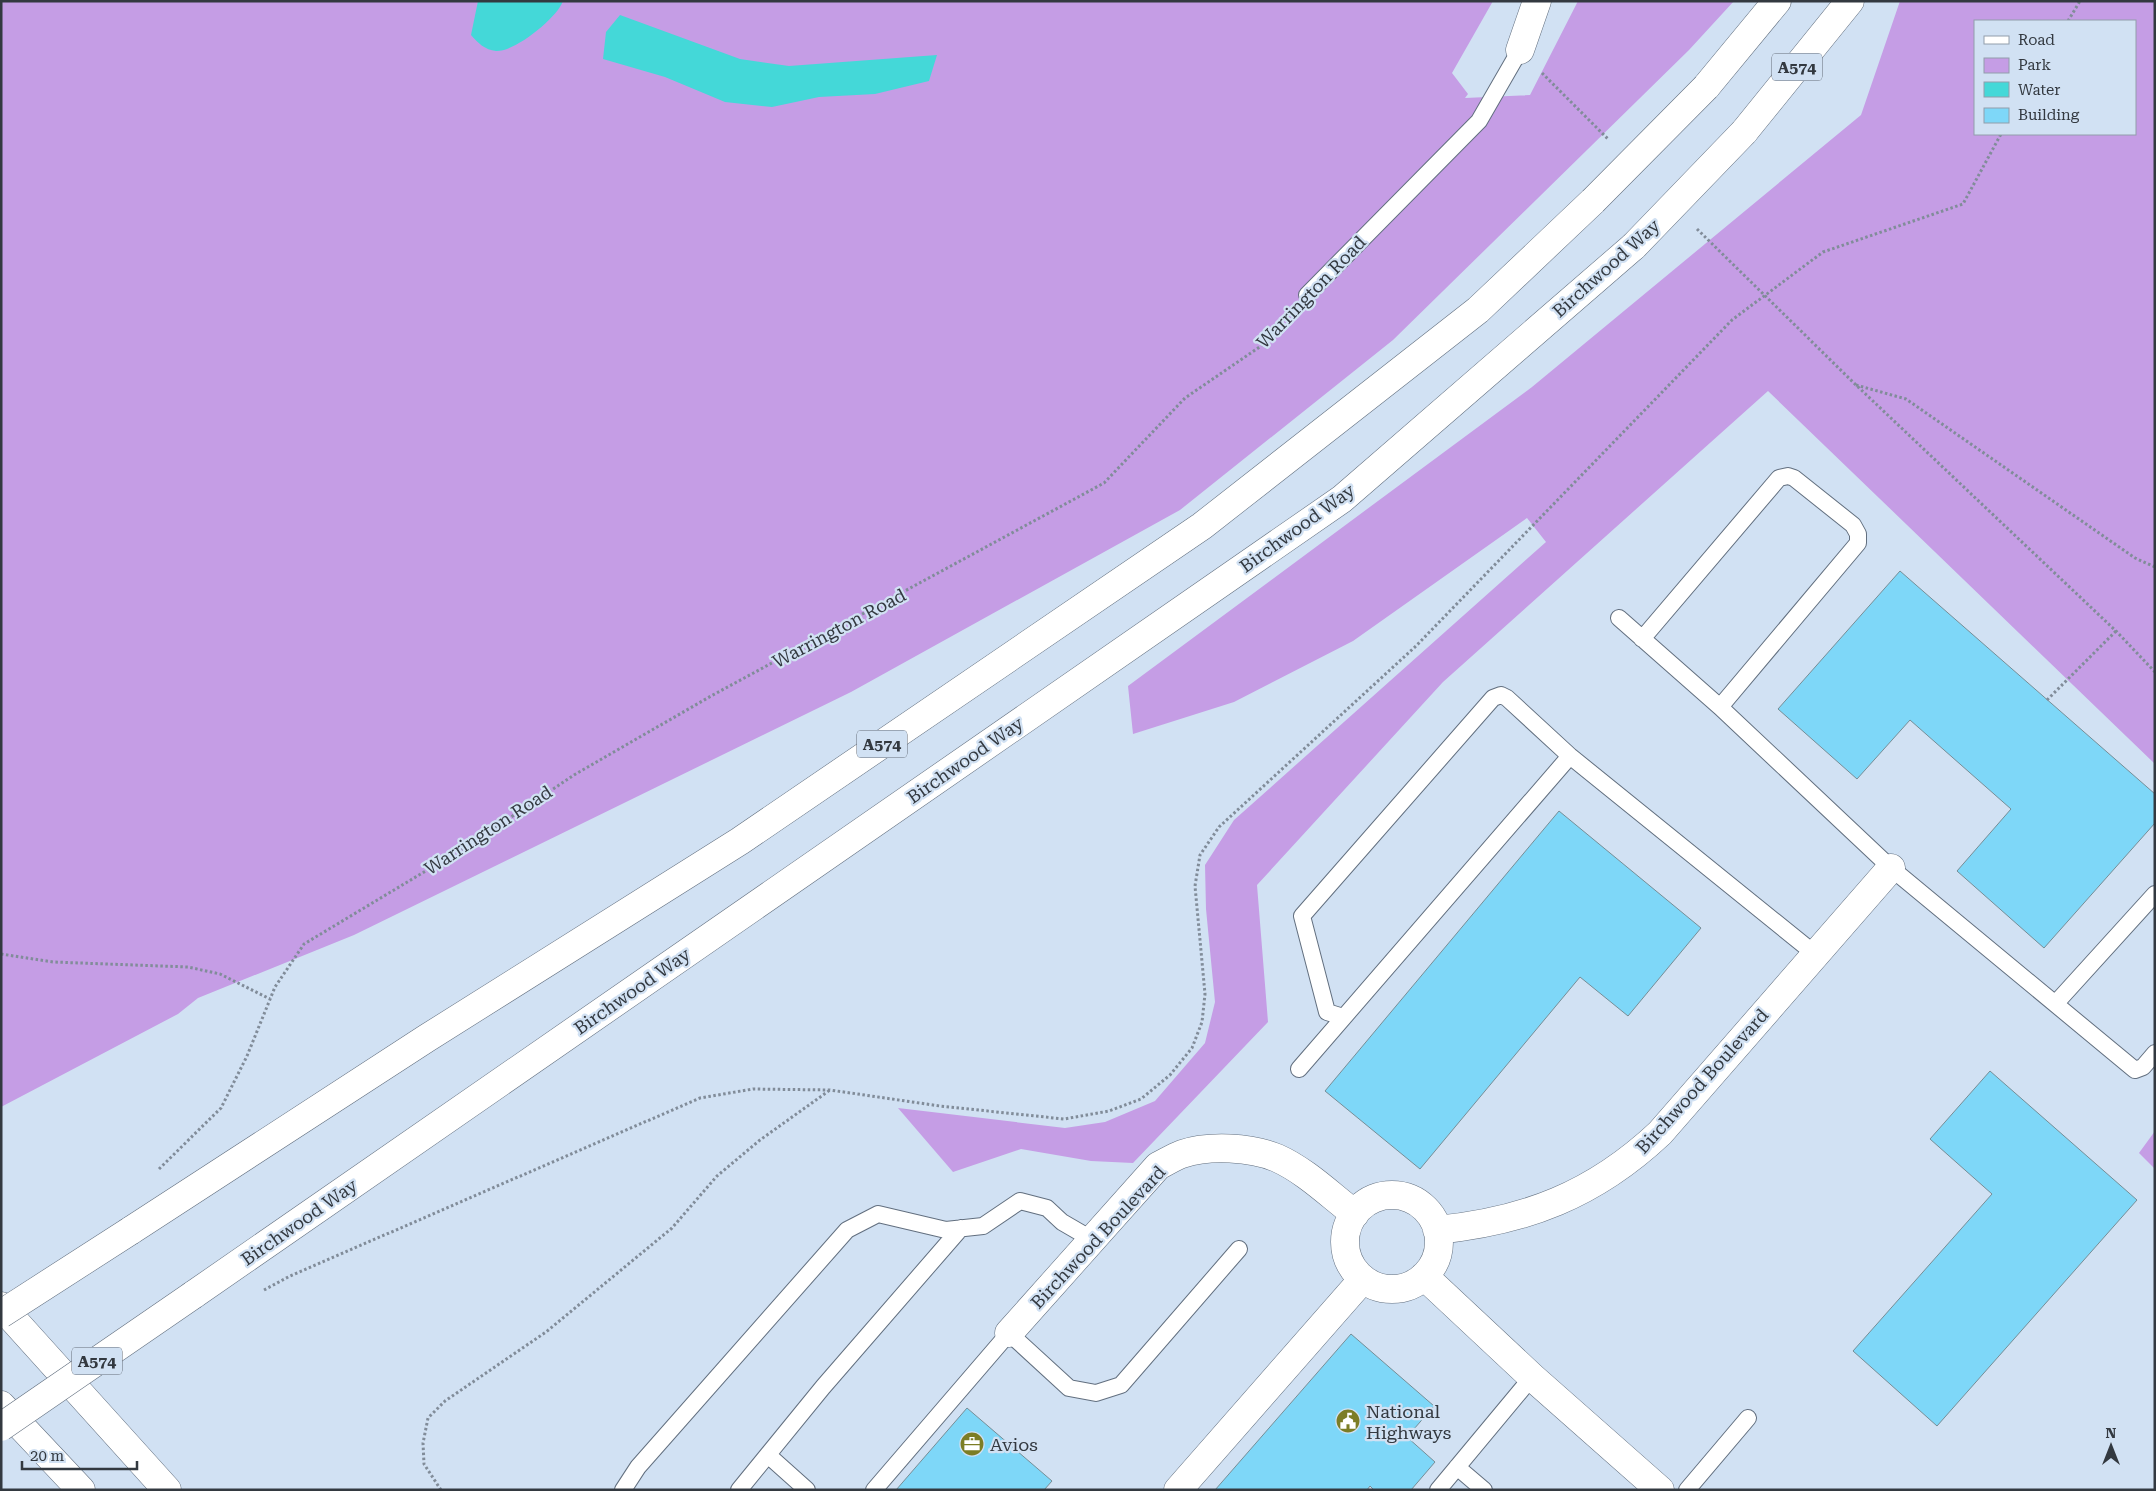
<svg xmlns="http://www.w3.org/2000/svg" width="2156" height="1491" viewBox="0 0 2156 1491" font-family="'Roboto Serif',serif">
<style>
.green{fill:#c59de5;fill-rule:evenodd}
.water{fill:#44d8d8}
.building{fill:#7ed7f8;stroke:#768d96}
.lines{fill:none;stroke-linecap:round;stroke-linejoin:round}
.service-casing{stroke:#626f7f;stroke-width:18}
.minor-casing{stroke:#626f7f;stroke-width:29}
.primary-casing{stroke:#626f7f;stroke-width:29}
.motorway-casing{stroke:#626f7f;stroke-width:29}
.path{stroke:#818c99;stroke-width:3;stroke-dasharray:2.5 2.5;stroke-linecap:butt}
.service{stroke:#fff;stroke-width:16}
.minor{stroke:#fff;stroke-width:28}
.primary{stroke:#fff;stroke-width:28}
.motorway{stroke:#fff;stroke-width:28}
.primary-bridge-casing{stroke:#626f7f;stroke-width:29;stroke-linecap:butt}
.primary-bridge{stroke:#fff;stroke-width:28}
.labels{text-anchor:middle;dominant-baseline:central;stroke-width:4.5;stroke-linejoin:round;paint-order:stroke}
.shield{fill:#d1e1f3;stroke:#626b76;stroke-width:1}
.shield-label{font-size:16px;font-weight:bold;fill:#333940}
.street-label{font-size:18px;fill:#333940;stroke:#d1e1f3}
.poi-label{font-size:18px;fill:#333940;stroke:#d1e1f3;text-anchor:start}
</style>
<rect width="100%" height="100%" fill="#d1e1f3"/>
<!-- green -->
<path class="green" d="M1 1H1493L1452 73 1468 94 1465 98 1530 95 1578 1H1734L1689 50 1393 340 1180 510 851 692 354 935 198 998 178 1014 1 1107Z
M1900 1H2155V764L1768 391 1443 682 1257 885 1268 1022 1133 1163 1091 1161 1021 1149 953 1172 898 1108 1065 1128 1105 1122 1155 1101 1205 1043 1215 1002 1206 909 1205 865 1234 820 1546 542 1527 518 1353 641 1234 702 1133 734 1128 686 1532 387 1861 115ZM1975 21H2135V134H1975Z
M2155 1131V1169L2139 1153Z"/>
<!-- water -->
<path class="water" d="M478 1H563C557 18 515 52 496 51 485 50 478 43 471 35Z
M620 15 740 59 789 66 937 55 929 81 875 94 819 97 772 107 725 102 665 77 603 59 606 32Z"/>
<!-- building -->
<path class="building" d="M1900 571 2155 794V823L2044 948 1957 871 2011 809 1910 720 1857 779 1778 709Z
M1559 811 1701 928 1628 1016 1580 977 1420 1169 1325 1091Z
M1990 1071 2137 1200 1937 1426 1853 1351 1992 1194 1930 1139Z
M1351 1334 1434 1406 1407 1437 1435 1462 1411 1490H1374L1370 1486 1367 1490H1215Z
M967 1408 1052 1481 1044 1490H896Z"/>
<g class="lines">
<defs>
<path id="service" d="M1307 295 1479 121 1520 50
M1619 618 1720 707 1891 868 2135 1070 2143 1067 2155 1053
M1642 639 1779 478 1788 476 1794 478 1853 525 1858 534V543L1720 707
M2056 1003 2155 894
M1343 1017 1327 1012 1302 916 1493 698 1501 695 1507 698 1570 756 1815 954
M1299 1069 1570 756
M769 1456 807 1490
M1457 1467 1484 1490
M623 1490 638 1467 847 1230 878 1214 946 1230 983 1226 1020 1201 1047 1208 1062 1222 1093 1240
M739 1490 823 1387 961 1228
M874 1490 1009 1333 1069 1388 1096 1393 1121 1385 1239 1249
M1438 1490 1532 1377
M1687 1490 1748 1418"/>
<path id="minor" d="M1520 50 1537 1
M1345 1242a47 47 0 1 1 94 0a47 47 0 1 1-94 0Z
M1437 1230C1526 1221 1594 1195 1660 1133L1891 868
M1424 1276 1532 1377 1660 1490
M1009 1333 1158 1166C1166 1162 1174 1157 1182 1154 1209 1145 1251 1147 1277 1158 1306 1171 1330 1195 1355 1214
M1178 1490 1363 1279"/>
<path id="primary" d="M1706 87 1777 1
M1744 132 1850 1
M130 1231 427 1038 740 841 1202 526 1478 310 1593 201
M193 1295 1342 499 1634 246"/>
<path id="motorway" d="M1 1306 167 1490
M1 1405 81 1490"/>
</defs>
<!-- service casing -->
<use href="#service" class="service-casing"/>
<!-- minor casing -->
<use href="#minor" class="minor-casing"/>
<!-- primary casing -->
<use href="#primary" class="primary-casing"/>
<!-- motorway casing -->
<use href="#motorway" class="motorway-casing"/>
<!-- path -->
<path class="path" d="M2068 21 2080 1
M1542 73 1608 139
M1697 229 1856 385 2116 631 2155 672
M1856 385 1906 399 2135 558 2155 567
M2047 700 2116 631
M1 954 53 962 188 967 220 974 270 999
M159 1169 221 1108 247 1056 275 987 304 944 469 845 574 775 711 696 1104 483 1185 398 1261 346 1288 316
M264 1290 290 1276 700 1098 753 1089 830 1090 940 1106 1064 1119 1109 1111 1141 1099 1170 1075 1192 1048 1202 1022 1205 994 1195 886 1200 855 1219 827 1416 646 1732 320 1823 252 1963 204 2001 134
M441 1490 424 1464 423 1443 428 1418 445 1401 546 1332 672 1228 717 1176 760 1140 830 1090"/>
<!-- service -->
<use href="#service" class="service"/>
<!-- minor -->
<use href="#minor" class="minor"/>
<!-- primary -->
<use href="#primary" class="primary"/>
<!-- motorway -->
<use href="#motorway" class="motorway"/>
<defs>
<path id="primary-bridge" d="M1593 201 1706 87
M1634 246 1744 132
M1 1314 130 1231
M1 1427 193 1295"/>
</defs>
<!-- primary-bridge casing -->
<use href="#primary-bridge" class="primary-bridge-casing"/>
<!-- primary-bridge -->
<use href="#primary-bridge" class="primary-bridge"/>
</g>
<!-- icons -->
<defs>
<symbol id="civic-disc" viewBox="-11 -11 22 22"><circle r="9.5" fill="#7c7d25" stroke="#d1e1f3"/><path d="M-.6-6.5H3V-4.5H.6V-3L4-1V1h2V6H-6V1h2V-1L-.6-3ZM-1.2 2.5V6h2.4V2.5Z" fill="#fff"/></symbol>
<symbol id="office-disc" viewBox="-11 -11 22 22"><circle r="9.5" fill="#7c7d25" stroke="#d1e1f3"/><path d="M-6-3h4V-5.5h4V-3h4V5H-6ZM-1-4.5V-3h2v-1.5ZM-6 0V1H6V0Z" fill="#fff"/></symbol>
</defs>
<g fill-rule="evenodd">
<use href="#civic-disc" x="1334" y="1407" width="28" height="28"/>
<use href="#office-disc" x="958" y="1430" width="28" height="28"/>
</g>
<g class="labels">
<!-- shield labels -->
<g class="shield">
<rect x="1772" y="53.5" width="50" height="27" rx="4"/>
<rect x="857" y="730.5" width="50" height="27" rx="4"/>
<rect x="72" y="1347.5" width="50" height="27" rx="4"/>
</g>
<g class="shield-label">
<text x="1797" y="67">A574</text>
<text x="882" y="744">A574</text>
<text x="97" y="1361">A574</text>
</g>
<!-- street labels -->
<g class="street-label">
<text transform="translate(1606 268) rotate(-42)">Birchwood Way</text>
<text transform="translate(1311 292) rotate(-46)">Warrington Road</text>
<text transform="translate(1297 528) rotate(-36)">Birchwood Way</text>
<text transform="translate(839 628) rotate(-28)">Warrington Road</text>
<text transform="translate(965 760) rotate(-35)">Birchwood Way</text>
<text transform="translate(488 830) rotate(-33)">Warrington Road</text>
<text transform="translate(632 991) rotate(-35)">Birchwood Way</text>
<text transform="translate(1702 1081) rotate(-48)">Birchwood Boulevard</text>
<text transform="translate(299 1222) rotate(-35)">Birchwood Way</text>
<text transform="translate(1098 1237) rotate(-47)">Birchwood Boulevard</text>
</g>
<!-- poi labels -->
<g class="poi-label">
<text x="1366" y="1411">National<tspan x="1366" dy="21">Highways</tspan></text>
<text x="990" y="1444">Avios</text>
</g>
</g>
<!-- border -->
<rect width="2156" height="1491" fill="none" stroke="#333940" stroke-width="5"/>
<!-- legend -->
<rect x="1974" y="20" width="162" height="115" fill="#d1e1f3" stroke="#929eab"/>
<rect x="1984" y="36" width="25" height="8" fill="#ffffff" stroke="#929eab"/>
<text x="2018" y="45" font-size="15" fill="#333940">Road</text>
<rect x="1984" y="58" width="25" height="15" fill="#c59de5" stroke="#929eab"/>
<text x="2018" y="70" font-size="15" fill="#333940">Park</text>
<rect x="1984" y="82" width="25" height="15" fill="#44d8d8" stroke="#929eab"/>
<text x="2018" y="95" font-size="15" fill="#333940">Water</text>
<rect x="1984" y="108" width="25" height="15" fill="#7ed7f8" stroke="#929eab"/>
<text x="2018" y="120" font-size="15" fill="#333940">Building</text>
<!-- north arrow -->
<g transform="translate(2111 1446)" stroke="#d1e1f3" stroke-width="4" paint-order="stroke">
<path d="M0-4L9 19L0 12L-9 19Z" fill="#333940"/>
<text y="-8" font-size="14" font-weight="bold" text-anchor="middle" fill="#333940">N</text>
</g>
<!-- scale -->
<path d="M22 1461v8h115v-8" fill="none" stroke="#333940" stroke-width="2.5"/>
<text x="30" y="1461" font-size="15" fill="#333940" stroke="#d1e1f3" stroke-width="4" paint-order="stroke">20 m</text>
</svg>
